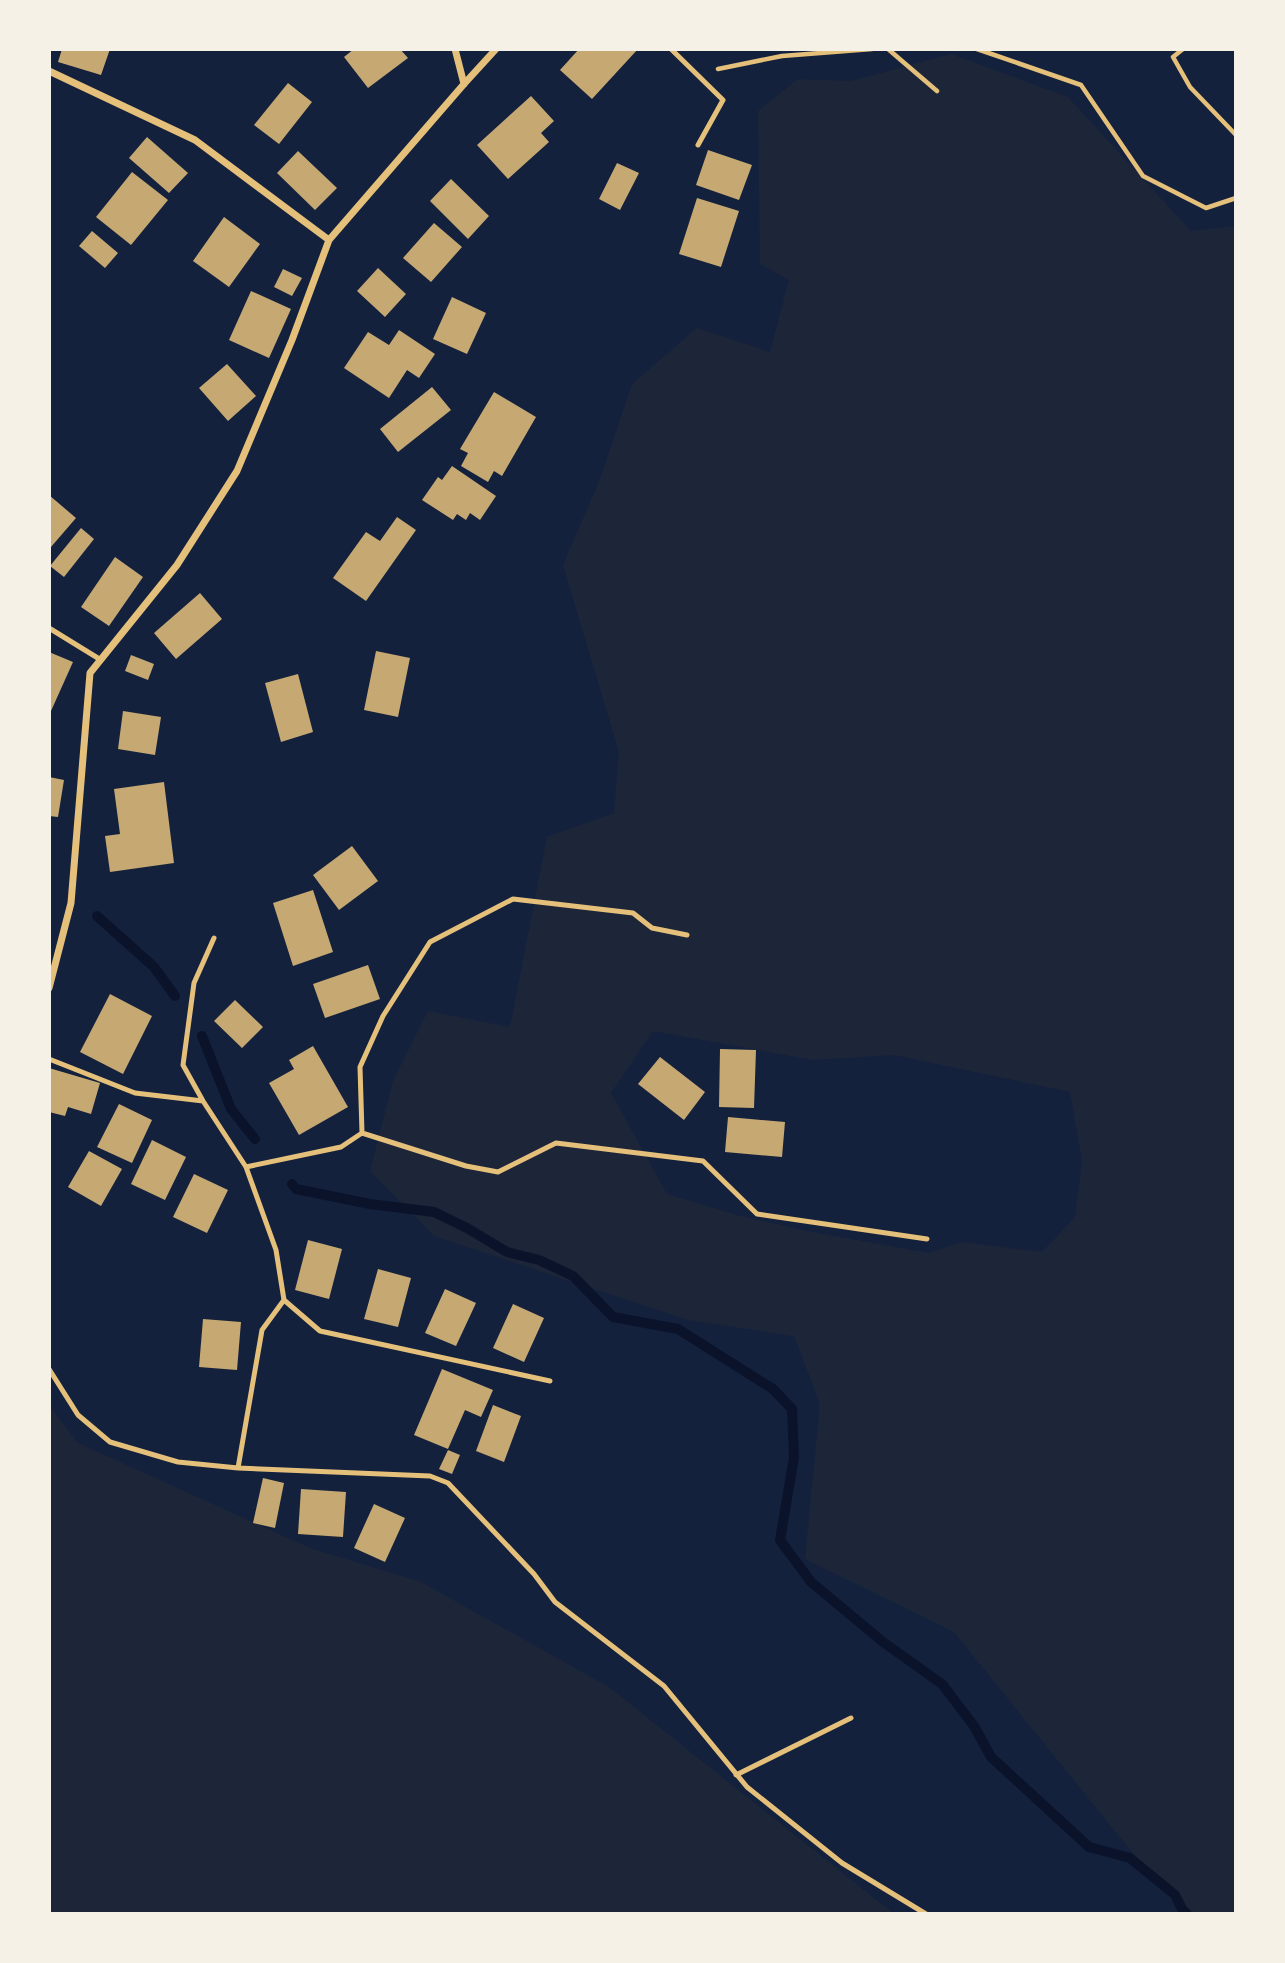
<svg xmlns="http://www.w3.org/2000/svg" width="1285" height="1963" viewBox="0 0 1285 1963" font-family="'DejaVu Sans',sans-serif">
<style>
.green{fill:#1d2539;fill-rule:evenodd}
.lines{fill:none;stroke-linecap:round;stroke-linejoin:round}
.stream{stroke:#0b132b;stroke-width:10}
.building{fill:#c6a872}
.path{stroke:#e5c07b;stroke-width:4.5}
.service{stroke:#e5c07b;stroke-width:5}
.minor{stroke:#e5c07b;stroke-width:7}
</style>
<rect width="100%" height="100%" fill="#14213d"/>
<!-- green -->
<path class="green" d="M951 54 1068 97 1191 231 1236 226V1914H1182L954 1632 805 1559 820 1404 794 1336 688 1320 434 1236 370 1171 393 1081 428 1011 510 1027 547 837 614 813 619 752 563 565 600 479 632 384 697 328 770 352 789 280 760 264 758 111 798 79 851 81ZM653 1031 813 1060 894 1055 1070 1092 1082 1161 1075 1217 1042 1252 961 1242 929 1253 807 1231 733 1214 667 1194 611 1093Z
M49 1405 78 1443 310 1548 421 1582 609 1687 894 1914H49Z"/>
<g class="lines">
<!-- stream -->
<path class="stream" d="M97 916 154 967 175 996
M202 1036 231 1109 255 1139
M292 1184 296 1189 370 1204 434 1212 467 1228 507 1252 539 1260 573 1276 613 1317 678 1329 773 1389 792 1409 794 1457 780 1540 811 1582 883 1642 942 1684 974 1726 991 1757 1089 1847 1130 1858 1175 1895 1182 1909 1187 1914"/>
</g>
<!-- building -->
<path class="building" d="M62 49H110L101 75 58 62Z
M354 49H400L408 58 368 88 344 57Z
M579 49H638L592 99 560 70Z
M288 83 312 102 279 144 254 125Z
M531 96 554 121 541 133 549 142 508 179 477 145Z
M147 137 188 173 169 193 129 158Z
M708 150 752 165 739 200 696 185Z
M298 151 337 188 315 210 277 173Z
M617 163 639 173 620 210 599 199Z
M132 172 168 200 131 245 96 217Z
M451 179 489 216 468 239 430 201Z
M697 198 739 211 721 267 679 254Z
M224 217 260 244 229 287 193 261Z
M434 223 462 247 431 282 403 258Z
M92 231 118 253 105 268 79 246Z
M378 268 406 294 385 317 357 291Z
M283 269 302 278 292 296 274 287Z
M251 291 291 309 269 358 229 340Z
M452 297 486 313 467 354 433 339Z
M399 330 435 354 419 378 407 370 389 398 344 368 368 332 389 345Z
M227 364 256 396 228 421 199 388Z
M432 387 451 410 398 452 380 429Z
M494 392 536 417 502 476 494 471 488 482 461 466 468 453 460 449Z
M452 466 496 496 480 520 470 513 466 520 457 514 453 520 422 500 438 477 442 480Z
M49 495 76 518 51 547 49 546Z
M397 517 416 530 366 601 333 578 366 532 380 541Z
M81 528 94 539 64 577 50 566Z
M115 557 143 577 109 626 81 607Z
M200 593 222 619 176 659 154 633Z
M376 651 410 658 398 717 364 710Z
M49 652 73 662 51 711 49 710Z
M131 655 154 664 148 680 125 671Z
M298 674 313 732 281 742 265 683Z
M123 711 161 717 155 755 118 749Z
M49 777 64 780 58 817 49 816Z
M164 782 174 863 110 872 105 836 120 834 114 789Z
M352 846 378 881 339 910 313 875Z
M313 890 333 952 293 966 273 903Z
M368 965 380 999 325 1018 313 984Z
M110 994 152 1016 123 1074 80 1052Z
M235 1000 263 1027 242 1048 214 1021Z
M313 1046 348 1107 299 1135 269 1083 294 1069 289 1060Z
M720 1049 756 1050 754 1108 719 1107Z
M660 1057 705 1092 684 1120 638 1084Z
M49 1068 100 1083 91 1114 68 1107 65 1116 49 1112Z
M119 1104 152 1120 132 1163 97 1147Z
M728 1117 785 1122 782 1157 725 1152Z
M152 1140 186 1157 165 1200 131 1184Z
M89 1151 122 1169 101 1206 68 1187Z
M194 1174 228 1190 207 1233 173 1217Z
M308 1240 342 1249 329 1299 295 1290Z
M378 1269 411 1278 398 1327 364 1319Z
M445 1289 476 1303 456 1346 425 1333Z
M513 1304 544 1318 524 1362 493 1348Z
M203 1319 241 1322 237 1370 199 1367Z
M442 1369 493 1390 481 1417 465 1410 448 1449 414 1435Z
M493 1405 521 1416 504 1462 476 1451Z
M448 1450 460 1455 452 1474 439 1469Z
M263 1478 284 1483 275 1528 253 1523Z
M301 1489 346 1492 343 1537 298 1534Z
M374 1504 405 1518 385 1562 354 1548Z"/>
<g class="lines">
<!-- path -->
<path class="path" d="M888 49 937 91
M977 49 1081 85 1143 176 1206 208 1236 198
M1183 49 1173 57 1190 87 1236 135
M718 69 782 56 872 49"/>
<!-- service -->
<path class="service" d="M671 49 723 100 698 145
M49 628 101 660
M214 938 194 983 183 1065 203 1101 246 1167 276 1250 284 1300 262 1330 238 1468
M49 1059 135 1093 203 1101
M362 1133 466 1166 498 1172 556 1143 703 1161 757 1214 927 1239
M246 1167 341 1147 362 1133 360 1067 383 1016 430 942 513 899 633 913 652 928 687 935
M284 1300 320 1331 550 1381
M49 1369 78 1415 110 1442 178 1462 238 1468 430 1476 448 1483 534 1574 555 1602 664 1686 747 1787 842 1863 926 1914
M736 1775 851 1718"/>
<!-- minor -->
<path class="minor" d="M455 49 464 84
M49 71 195 140 329 240
M49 988 71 903 90 673 177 565 237 471 292 340 329 240 464 84 496 49"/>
</g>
<!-- border -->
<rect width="1285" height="1963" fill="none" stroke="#f6f1e7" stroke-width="102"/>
</svg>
